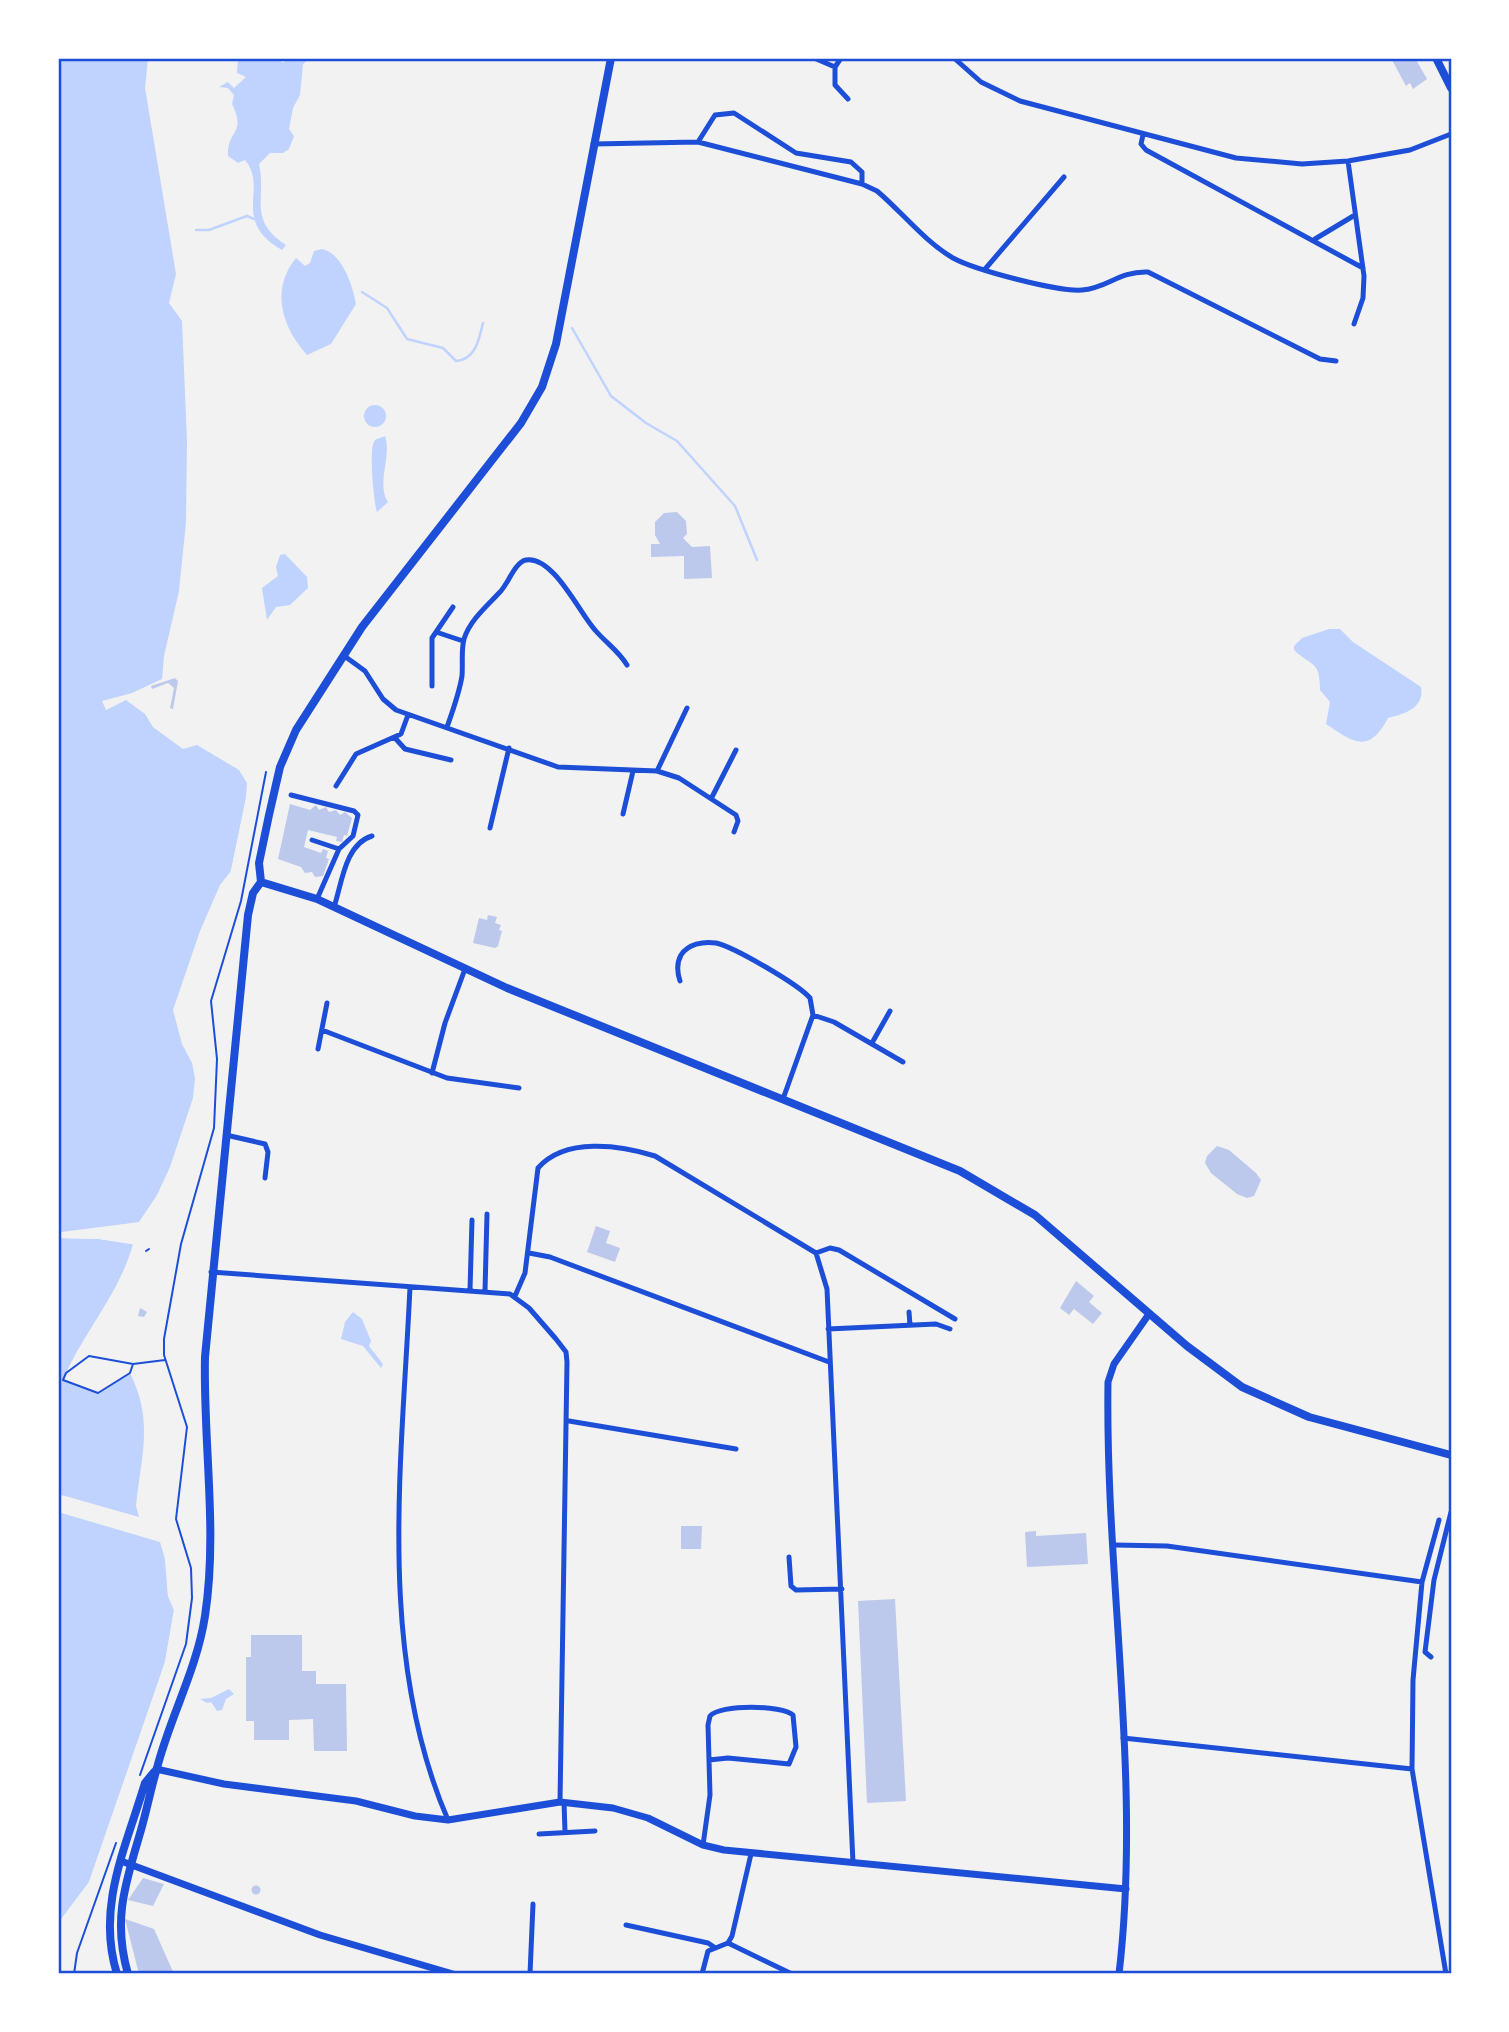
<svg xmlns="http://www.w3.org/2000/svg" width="1509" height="2032" viewBox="0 0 1509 2032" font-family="Barlow,sans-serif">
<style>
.water{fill:#bfd3fe}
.pier{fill:#f2f2f2}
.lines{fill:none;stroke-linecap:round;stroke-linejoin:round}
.stream{stroke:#bfd3fe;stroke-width:2.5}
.building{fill:#bdc9ec}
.path{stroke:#1d4ed8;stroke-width:2}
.minor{stroke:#1d4ed8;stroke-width:5}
.tertiary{stroke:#1d4ed8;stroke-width:7}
.secondary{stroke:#1d4ed8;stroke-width:8}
.neatline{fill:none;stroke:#1d4ed8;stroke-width:2.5}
</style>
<rect width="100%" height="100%" fill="#f2f2f2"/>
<!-- water -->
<path class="water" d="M58 58H148L145 88 176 274 169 303 182 321 187 441 186 522 179 591 164 656 162 679 132 693 102 701 106 710 126 700 145 714 153 727 183 749 197 745 239 770 247 783 246 797 231 871 220 885 200 931 173 1010 182 1044 192 1063 195 1078 193 1098 170 1167 157 1195 139 1222 58 1233Z
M238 58H275L284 63V58H310L303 64 300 95 293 108 289 129 294 136 289 149 283 153H270L259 164C267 198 247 220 286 245L282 250C230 220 269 189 245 160L238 163 228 156C227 129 247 135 232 104L234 95 228 88 219 87 228 82 234 88 246 77 237 73Z
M322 249C342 253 353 286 356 304L331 344 307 355C282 327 270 290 296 258L305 266 310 263 314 251Z
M364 416a11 11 0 1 1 22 0a11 11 0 1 1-22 0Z
M385 436C392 455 376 485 388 502L377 512C374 503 368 447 375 440 376 439 383 437 385 436Z
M285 554 307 577 308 588 290 605 276 607 267 620 262 588 278 576 276 567 280 555Z
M1329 629H1340L1353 642 1421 687C1425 708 1404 714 1388 718 1369 754 1354 743 1326 724L1330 702 1320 690C1320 660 1312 667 1294 650V646L1302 638Z
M58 1238 99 1239 133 1244C119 1295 83 1332 63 1380L98 1393 130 1373C154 1421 141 1455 136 1506L139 1517 58 1494Z
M353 1312 362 1319 371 1341 369 1346 383 1364 381 1368 363 1346 341 1339 345 1322Z
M58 1512 160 1542 166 1562 168 1596 174 1610 165 1662 89 1882 58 1923Z
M229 1689 234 1694 226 1699 222 1710 217 1711 211 1702 207 1703 200 1699 211 1698Z"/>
<!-- pier -->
<path class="pier" d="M246 800 249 801 234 872 229 879Z
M143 1222 140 1226 64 1235H99L134 1241 137 1245 99 1239 58 1238 61 1232Z
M167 1548 171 1595 177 1610 168 1663 92 1883 72 1913 89 1882 165 1662 174 1610 168 1596 164 1549Z"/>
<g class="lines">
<!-- stream -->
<path class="stream" d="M196 230H209L247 216 254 219
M362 292 387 308 407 339 443 348 456 361C476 359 479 339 483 323
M572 328 611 396 646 423 677 441 735 506 757 560"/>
</g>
<!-- building -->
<path class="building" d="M1391 58H1415L1427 79 1413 89 1410 83 1406 86Z
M677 512 686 521 687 534 683 538 692 547 710 546 712 578 684 579V556L651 557V544H660L655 535V522L664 513Z
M175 678 178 681 173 709 170 708 174 688 168 683 152 689 151 686Z
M290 804 310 810 316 805 319 810 326 807 329 812 336 810 340 815 345 812 352 818 347 836 344 835 342 842 336 841 337 837 308 830 304 847 321 853 323 849 328 851 326 858 329 859 323 876 315 877 312 872 305 873 301 867 278 859Z
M488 915 497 917 495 923 501 925 499 930 502 931 498 946 495 948 473 943 479 918 487 920Z
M1217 1146 1229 1150 1256 1173 1261 1180 1254 1196 1247 1198 1237 1194 1211 1173 1205 1163 1207 1156Z
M596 1226 610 1231 606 1243 620 1248 615 1262 587 1252Z
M1076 1281 1094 1296 1089 1302 1102 1313 1093 1324 1074 1309 1069 1315 1060 1308Z
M140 1308 147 1312 144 1317 138 1316Z
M681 1526H702L701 1549H681Z
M1036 1531V1536L1086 1533 1088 1564 1027 1567 1025 1532Z
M895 1599 906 1801 867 1803 858 1601Z
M251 1635H302V1671H316V1684H346L347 1751H314L313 1719 289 1720V1740H254V1721H246V1657H251Z
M143 1878 164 1884 153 1906 128 1900Z
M251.5 1890a4.5 4.5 0 1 1 9 0a4.5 4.5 0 1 1-9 0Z
M125 1919 154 1929 174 1974H139Z"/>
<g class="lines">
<!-- path -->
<path class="path" d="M146 1251 149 1249
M133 1364 89 1356 66 1373 63 1380 98 1393 130 1373 133 1364 165 1360
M140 1775 186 1644 192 1598 191 1568 176 1519 187 1427 164 1355V1339L181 1244 214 1128 217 1059 211 1001 241 901 266 772
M74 1974 77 1953 116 1843"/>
<!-- minor -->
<path class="minor" d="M814 58 835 67 841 58
M954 58 981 82 1020 101 1236 158 1302 164 1348 161 1410 150 1451 134
M835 67V85L848 99
M1143 135 1141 144 1146 150 1363 268
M698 142 715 115 734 113 796 153 851 162 862 172V184
M593 144 698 142 862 184 877 191C902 212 924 241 953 258 975 270 1058 292 1082 290 1108 288 1118 271 1148 272L1320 359 1336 361
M1348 161 1364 276 1363 298 1354 324
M1315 239 1355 215
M986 268 1064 177
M436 632 463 641
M343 655 365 671 383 699 396 710 558 767 657 771 679 778 736 815 738 821 734 832
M432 686V638L453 607
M447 727C453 710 459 694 462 676 463 664 461 650 464 639 470 620 487 606 500 592 508 584 515 562 526 560 553 555 580 614 595 630 606 643 618 650 627 665
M395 738 405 749 451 760
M657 771 687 708
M336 786 356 754 401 734 408 715
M291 795 354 811 358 815 353 836 339 849
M712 797 736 750
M623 814 633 771
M490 828 509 748
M312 840 339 849 317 899
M334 907C342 883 345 844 372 836
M680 981C677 972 676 964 681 955 688 944 703 941 716 943 734 947 798 984 810 998L813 1015 783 1099
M813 1015 834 1022 903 1062
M322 1030 447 1078 519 1088
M872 1043 890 1011
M318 1049 327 1003
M432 1073 445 1023 465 969
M226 1135 265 1144 268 1152 265 1178
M529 1253 550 1257 829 1362
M816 1253 830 1248 839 1250 955 1319
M211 1272 510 1294 529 1308 556 1339 566 1352 567 1362 560 1802
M410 1287C402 1462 376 1654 448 1820
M470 1290 472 1220
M485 1291 487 1214
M515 1296 525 1273 538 1168C565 1137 620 1145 655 1156L816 1253 827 1289 853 1863
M909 1312 910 1325
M828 1329 936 1324 950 1329
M569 1421 736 1449
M1439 1520 1422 1582 1413 1680 1412 1769 1446 1974
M1114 1545 1167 1546 1422 1582
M789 1557 791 1586 796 1590 842 1589
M1431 1657 1425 1652 1434 1580 1451 1512
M1123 1738 1412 1769
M564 1802 565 1832
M539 1834 595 1831
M703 1845 710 1795 708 1725 710 1716C720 1704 782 1705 793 1715L796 1747 789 1764 728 1758 709 1760
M626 1925 708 1943 714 1947
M728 1943 792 1974
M530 1974 533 1904
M702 1974 708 1951 728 1943 732 1936 751 1854"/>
<!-- tertiary -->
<path class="tertiary" d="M156 1769 224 1784 356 1801 415 1816 448 1820 560 1802 613 1808 648 1818 703 1845 724 1850 1126 1889
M121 1861 320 1935 453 1974
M1119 1974C1142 1778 1105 1579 1108 1382L1114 1364 1149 1314"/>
<!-- secondary -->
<path class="secondary" d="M1436 58 1451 88
M261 882 317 899 507 988 960 1171 1035 1215 1187 1346 1242 1387 1309 1417 1451 1455
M261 882 259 863 269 815 280 767 296 730 362 627 521 423 542 387 556 344 611 58
M117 1974C96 1907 126 1847 145 1783L154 1772
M128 1974C112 1919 126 1882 141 1830 147 1809 151 1788 157 1768 170 1717 197 1669 205 1616 218 1531 203 1443 205 1357L248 915 253 893 261 882"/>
</g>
<!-- border -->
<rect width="1509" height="2032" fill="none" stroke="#ffffff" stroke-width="119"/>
<rect x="60" y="60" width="1390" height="1912" class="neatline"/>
</svg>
